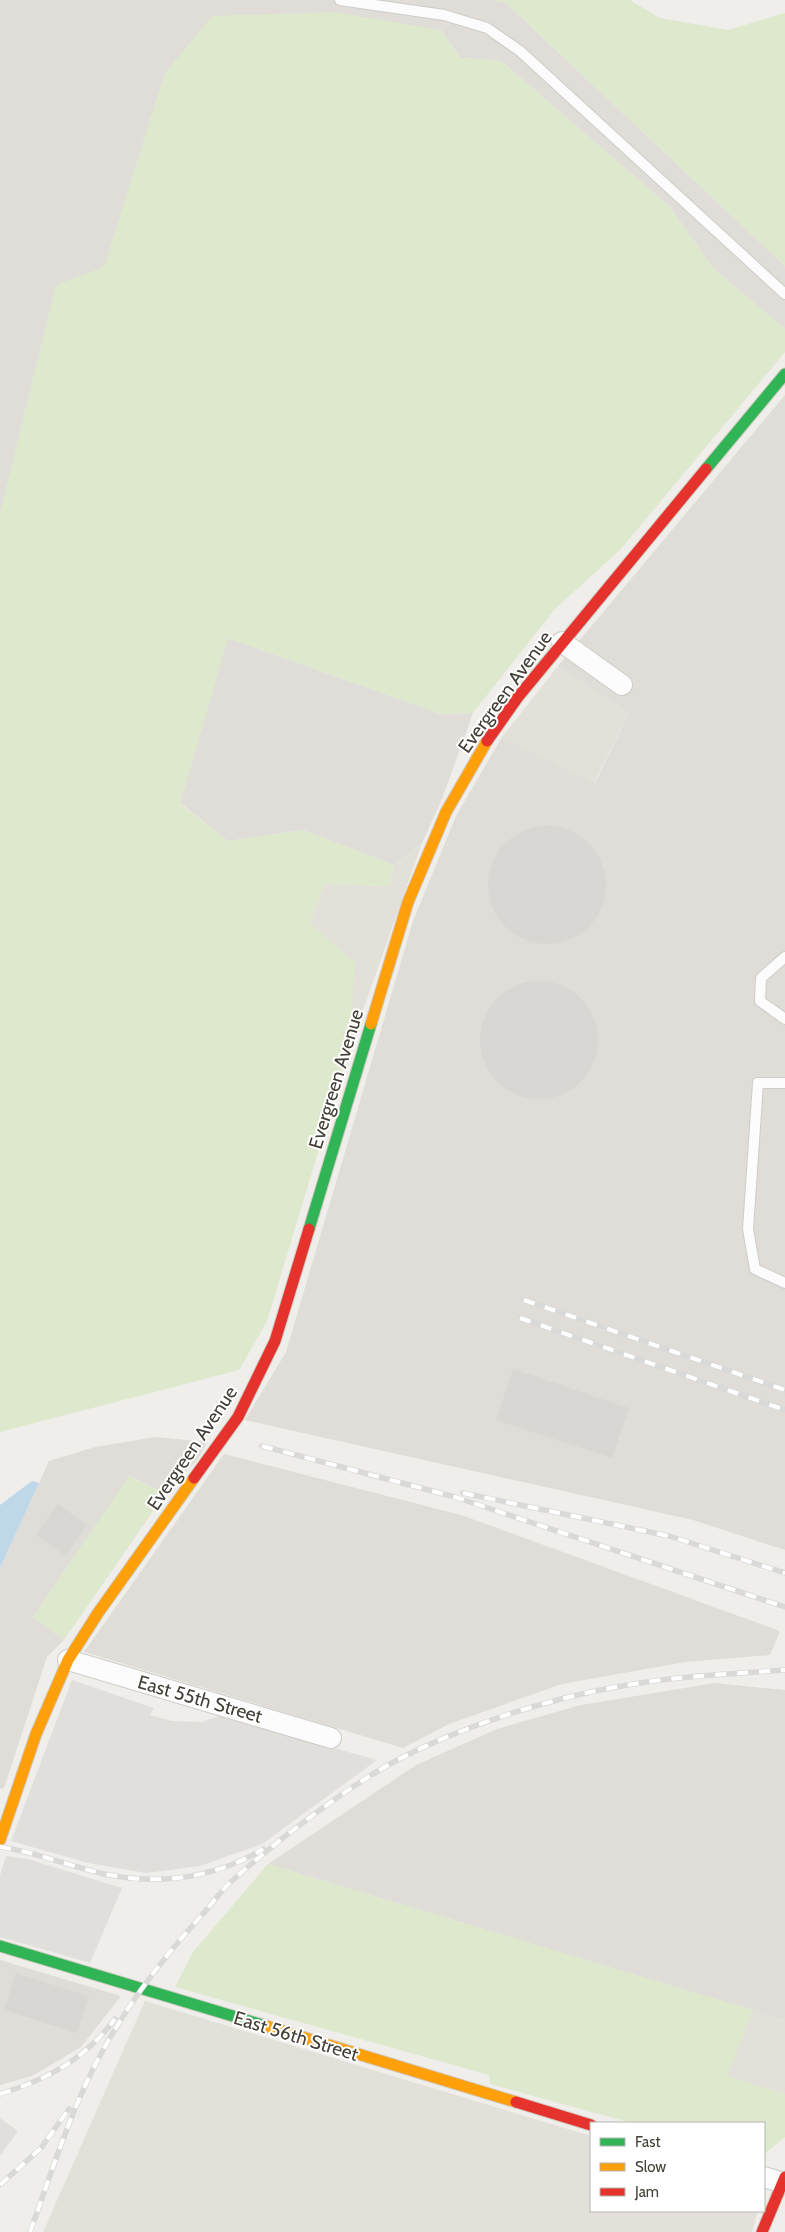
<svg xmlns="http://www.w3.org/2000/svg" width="785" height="2232" viewBox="0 0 785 2232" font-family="Cabin,sans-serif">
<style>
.residential{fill:#e3e0d9}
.industrial{fill:#e0ddd9}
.green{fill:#dde8cd}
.parking{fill:#e1dfdb}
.water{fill:#bfd8e9}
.building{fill:#d9d7d3}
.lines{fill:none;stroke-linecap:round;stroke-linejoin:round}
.lane-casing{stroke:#ceccc8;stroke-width:12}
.street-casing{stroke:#ceccc8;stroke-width:22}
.fast-casing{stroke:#cecbc2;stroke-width:13}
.slow-casing{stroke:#cecbc2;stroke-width:13}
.jam-casing{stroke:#cecbc2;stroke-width:13}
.lane{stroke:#fdfcfc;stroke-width:10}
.street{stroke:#fdfcfc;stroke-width:20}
.fast{stroke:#30b455;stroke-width:11}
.slow{stroke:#ff9f0a;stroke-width:11}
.jam{stroke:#e5322d;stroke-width:11}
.rail-casing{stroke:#d9d9d8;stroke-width:5.5}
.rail{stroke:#fff;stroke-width:4;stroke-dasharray:11;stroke-linecap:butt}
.labels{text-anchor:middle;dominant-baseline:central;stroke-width:4;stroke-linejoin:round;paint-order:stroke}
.street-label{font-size:19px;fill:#454037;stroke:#fff}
</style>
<rect width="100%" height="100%" fill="#f0eeea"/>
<!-- residential -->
<path class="residential" d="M558 666 629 713 594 783 502 737Z
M422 843 349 1050 310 923 324 884 389 886 394 865Z
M145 2001 591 2136V2211H758L752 2232H43Z
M753 2010 785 2020V2094L726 2076Z"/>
<!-- industrial -->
<path class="industrial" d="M0 0H494L506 3 785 266V329L712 267 670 207 501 61 460 58 441 30 165 73 104 268 56 286 0 513Z
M785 395V1550L693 1520 245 1420 286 1352 413 921 456 816 502 737 595 783 629 713 558 666Z
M228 638 441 714 473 713 442 799 422 843 394 865 303 830 228 841 180 803Z
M156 1437 207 1442 198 1459 165 1494 130 1476 33 1617 64 1640 47 1657 4 1788 0 1789V1568L49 1461 95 1447Z
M224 1454 461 1515 780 1631 770 1655 685 1662 562 1684 449 1724 403 1748 84 1652Z
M715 1683 785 1690V2020L268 1864 416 1765 497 1729 581 1705Z
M0 1960 121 1996 81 2047 32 2076 0 2085Z"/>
<!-- green -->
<path class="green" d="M494 0H630L660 18 728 30 785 13V266L506 3Z
M335 12 441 30 460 58 501 61 670 207 712 267 785 329V352L621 549 555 609 473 713 441 714 228 638 180 804 228 841 303 830 394 865 389 886 324 884 310 923 355 963 349 1050 267 1321 239 1370 0 1432V513L56 285 104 267 165 73 212 16Z
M129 1476 165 1494 64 1640 33 1617Z
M268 1864 753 2010 727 2076 785 2094V2137L764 2154V2123H632L490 2084 489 2075 175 1987 193 1952Z"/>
<!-- parking -->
<path class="parking" d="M72 1680 154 1708 150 1715 172 1721 202 1722 219 1716 377 1760 262 1844 200 1866 146 1873 88 1863 11 1841Z
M6 1856 28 1859 122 1888 90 1963 0 1937V1875Z
M0 2118 18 2131 0 2156Z"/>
<!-- water -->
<path class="water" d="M32 1481 39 1483 0 1568V1505Z"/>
<!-- building -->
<path class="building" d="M488 885a59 59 0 1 1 118 0a59 59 0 1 1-118 0Z
M480 1040a59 59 0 1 1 118 0a59 59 0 1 1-118 0Z
M513 1369 629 1408 612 1458 496 1420Z
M58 1504 87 1525 66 1556 36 1535Z
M16 1973 89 1996 77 2033 4 2010Z"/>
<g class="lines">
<defs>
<path id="lane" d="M340 0 444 15 487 28 520 51 785 294
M785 957 761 978 760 1001 785 1019
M785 1083H758L748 1229 755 1269 785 1283"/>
<path id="street" d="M562 642 622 685
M68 1660 331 1738
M764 2177 783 2183"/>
<path id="fast" d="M706 469 785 374
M309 1229 371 1024
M0 1946 266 2026"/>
<path id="slow" d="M371 1024 408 902 446 812 487 741
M0 1840 36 1734 68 1660 98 1613 194 1478
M266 2026 516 2102"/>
<path id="jam" d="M487 741 518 697 706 469
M194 1478 238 1417 275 1341 309 1229
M516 2102 591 2125
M762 2232 785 2177"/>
</defs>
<!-- lane casing -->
<use href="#lane" class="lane-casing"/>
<!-- street casing -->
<use href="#street" class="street-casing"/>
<!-- fast casing -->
<use href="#fast" class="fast-casing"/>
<!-- slow casing -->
<use href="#slow" class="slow-casing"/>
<!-- jam casing -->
<use href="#jam" class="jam-casing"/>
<!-- lane -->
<use href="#lane" class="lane"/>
<!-- street -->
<use href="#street" class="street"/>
<!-- fast -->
<use href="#fast" class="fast"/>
<!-- slow -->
<use href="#slow" class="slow"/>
<!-- jam -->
<use href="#jam" class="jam"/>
<defs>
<path id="rail" d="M524 1300 785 1390
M520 1318 785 1410
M262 1446 455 1497 785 1607
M463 1493 669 1536 785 1573
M0 1847C44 1853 86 1874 130 1878 175 1883 225 1873 263 1849
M0 2094C48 2079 84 2060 115 2019
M0 2185 41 2148 69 2109
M30 2232C52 2172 71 2108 102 2052 129 2002 163 1958 201 1916 212 1904 222 1889 235 1878 275 1843 320 1808 365 1779 432 1735 543 1699 622 1686 676 1676 731 1674 785 1670"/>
</defs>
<!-- rail casing -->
<use href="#rail" class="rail-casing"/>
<!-- rail -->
<use href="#rail" class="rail"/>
</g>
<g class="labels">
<!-- street labels -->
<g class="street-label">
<text transform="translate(505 692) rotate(-54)">Evergreen Avenue</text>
<text transform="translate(336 1079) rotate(-73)">Evergreen Avenue</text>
<text transform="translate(192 1448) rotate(-56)">Evergreen Avenue</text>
<text transform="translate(200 1699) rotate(16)">East 55th Street</text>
<text transform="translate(296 2036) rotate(17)">East 56th Street</text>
</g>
</g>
<!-- legend -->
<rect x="590" y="2122" width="175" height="90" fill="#ffffff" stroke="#b5b3af"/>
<rect x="600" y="2138" width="25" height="8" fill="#30b455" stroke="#b5b3af"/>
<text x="635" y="2147" font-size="15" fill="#454037">Fast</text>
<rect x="600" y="2163" width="25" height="8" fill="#ff9f0a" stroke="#b5b3af"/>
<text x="635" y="2172" font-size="15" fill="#454037">Slow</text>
<rect x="600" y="2188" width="25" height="8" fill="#e5322d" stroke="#b5b3af"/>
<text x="635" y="2197" font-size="15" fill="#454037">Jam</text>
</svg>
